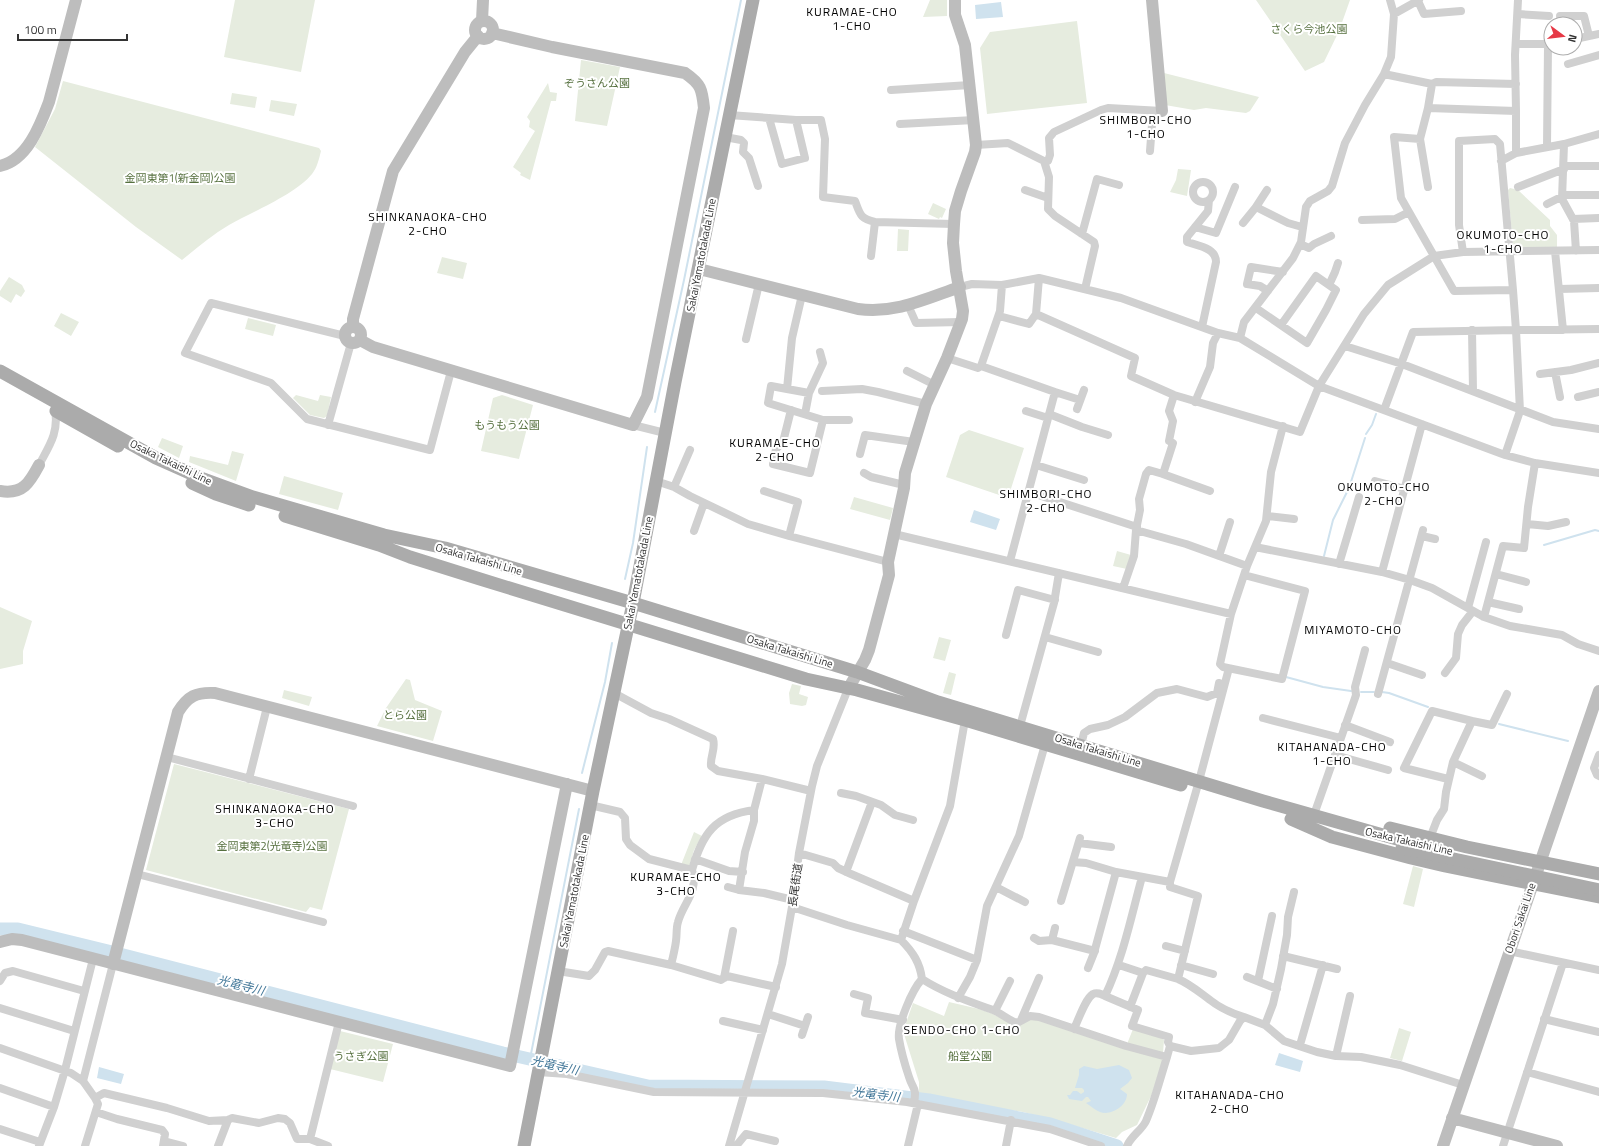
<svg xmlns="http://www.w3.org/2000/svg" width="1599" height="1146" viewBox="0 0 1599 1146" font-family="'Titillium Web','Noto Sans JP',sans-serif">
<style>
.green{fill:#e6ecdf}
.water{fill:#cfe2ee}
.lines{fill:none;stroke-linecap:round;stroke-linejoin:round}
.stream{stroke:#cfe2ee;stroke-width:2}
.river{stroke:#cfe2ee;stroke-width:13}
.street{stroke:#d0d0d0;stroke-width:8}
.secondary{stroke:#bdbdbd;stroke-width:12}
.primary{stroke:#ababab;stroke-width:13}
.primary-bridge{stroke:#ababab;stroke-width:13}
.labels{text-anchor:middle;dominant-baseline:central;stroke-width:4;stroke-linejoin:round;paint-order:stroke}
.park-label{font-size:11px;fill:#56703f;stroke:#fff}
.street-label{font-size:11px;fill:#333;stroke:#fff}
.neighbourhood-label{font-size:12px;letter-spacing:1px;fill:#000;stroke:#fff}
.water-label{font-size:12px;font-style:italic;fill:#3f7597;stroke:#fff}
</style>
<rect width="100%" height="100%" fill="#fff"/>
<!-- green -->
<path class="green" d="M235 0H315L301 72 224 57Z
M930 0H947V16L923 17Z
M1256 0H1350L1339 31 1324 62 1305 71Z
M1077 21 1087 103 987 114 980 48 990 32Z
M581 60 620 67 607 126 575 121Z
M1164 73 1259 97 1250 111 1246 113 1206 108 1194 110 1165 105Z
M63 81 319 148 321 151C319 159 317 168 312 174 296 194 252 212 229 225 212 235 197 248 182 260L136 227 35 147 55 109Z
M548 83 550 92 557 93 556 101H551L530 180 520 175 521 173 513 167 535 131 529 127 530 121 527 117Z
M232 93 257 97 255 108 230 104Z
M271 100 297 104 294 116 269 111Z
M1178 169 1191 170 1187 196 1170 192 1176 180Z
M1510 188 1518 190 1550 220V226L1557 235V247L1516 248 1513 245 1508 190Z
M933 203 946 209 942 218 940 217 939 219 928 214Z
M898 229 909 230 908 251H897Z
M442 257 467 263 463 279 437 273Z
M9 277 22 285 25 291 21 297 16 294 11 303 0 296V291Z
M61 313 79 322 71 336 54 326Z
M248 318 276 325 273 336 245 329Z
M296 395 318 401 320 395 331 397 327 416 324 418 310 415 293 398Z
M502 395 533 405 519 459 481 451 493 398Z
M969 430 1024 448 1008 498 946 477 960 435Z
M162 438 183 446 179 458 158 447Z
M232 451 244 454 236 481 189 462 190 456 228 465Z
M284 476 343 493 338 510 279 494Z
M854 497 893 508 890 520 850 509Z
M1117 551 1131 555 1127 569 1113 566Z
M0 607 32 621 23 651V664L0 669Z
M939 637 951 640 945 661 933 658Z
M949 672 956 674 951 695 943 693Z
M406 679 410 680 415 700 442 711 433 741 377 726 386 708Z
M792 684 801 686 799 694 808 697 806 705 802 706 790 704 789 693Z
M284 690 312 697 309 706 282 698Z
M174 764 349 809 322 910 310 907 306 912 146 870Z
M694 832 702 836 694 850 689 867 681 865Z
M1413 866 1423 869 1414 907 1403 904Z
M949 1002 979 1009 993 1014 1014 1025 1030 1019H1037L1163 1059 1152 1094 1137 1125 1122 1132 1116 1138 1055 1120 1023 1112 919 1095V1082L904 1034 905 1026 913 1003 944 1016Z
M1399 1028 1411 1032 1402 1061 1390 1058Z
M1133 1029 1157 1036 1164 1040 1163 1053 1127 1044Z
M340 1031 393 1044 383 1082 330 1069Z"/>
<!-- water -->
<path class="water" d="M1001 2 1003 17 976 19 975 5Z
M974 510 1000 519 996 530 970 522Z
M1279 1053 1303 1061 1300 1072 1275 1065Z
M1119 1065 1129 1070 1132 1078 1128 1083 1120 1089 1127 1094C1127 1106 1111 1116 1100 1112 1095 1110 1091 1106 1086 1103L1091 1101 1088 1097H1086L1082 1101 1069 1099 1067 1095H1070L1073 1091H1077L1081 1094 1084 1092V1090L1082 1088H1075L1079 1075V1069L1084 1066 1097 1069Z
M99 1067 124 1074 121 1084 97 1078Z"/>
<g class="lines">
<!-- stream -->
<path class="stream" d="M655 412 684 280 741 0
M1366 434 1372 425 1376 414
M1544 545 1595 530 1599 531
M1324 556 1333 520 1349 488 1365 438
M625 579 633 543 647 447
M1286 677 1323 687 1351 691
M1361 692H1374
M1382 692 1389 693 1428 707
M1499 724 1568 741
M582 773 605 682 612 643
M530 1059 579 809"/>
<!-- river -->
<path class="river" d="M0 929H18L108 951 503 1053 648 1086 824 1087 929 1100 1050 1124 1117 1146"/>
<!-- street -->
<path class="street" d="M1418 1 1424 14 1461 11
M1394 14 1419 0
M1518 14 1549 16
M1560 16H1584L1589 36
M1575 39 1599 34
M1516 44H1551
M1568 64 1599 55
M1384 74 1432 84 1428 108 1516 111V153
M1432 84 1436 82 1516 84
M891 90 970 85
M1516 111 1515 55 1518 0
M729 115 796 120H821L825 139 823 197 855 201C860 214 860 219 875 222L954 224
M769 118 782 164 805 158 796 120
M900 124 974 120
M725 137 741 140 744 143 743 152 749 158 758 186
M1420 139 1428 187
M1564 144 1562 199 1574 221 1576 251
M976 145 1008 143 1044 161H1048L1050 155 1049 138 1054 132 1101 110 1108 108 1162 111
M1547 147 1548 45
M1150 151 1153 111
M1044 161 1049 177 1048 209 1055 216 1094 242 1095 246 1085 289
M1501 161 1516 153 1564 144 1599 134
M1564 166H1599
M1193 192a10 10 0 1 1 20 0a10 10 0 1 1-20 0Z
M1518 187 1564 169
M1025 190 1048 198
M1267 190 1256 207 1288 223 1302 227
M1547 204 1565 195H1599
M1573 219 1599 218
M1362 220 1395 219 1409 212
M1243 223 1256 207
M1195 227 1216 233 1235 187
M1082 234 1097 179 1119 185
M1300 244 1309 248 1314 244 1331 236
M1555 251 1563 330
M1463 252 1459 225V141L1495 139 1500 144 1513 290
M871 256 875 222
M1039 278 1036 314 1135 358 1131 376 1174 395 1300 432 1319 386 1364 314 1388 285 1434 256 1463 252 1599 250
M1329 285 1335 272 1338 263
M960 287 972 284 1002 285 1039 278 1121 298 1218 333 1240 338 1319 386 1505 455 1535 463 1599 473
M1559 289 1599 288
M1268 291 1260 286 1247 284 1251 267 1283 272
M802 295 792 338 787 389 809 393
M908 305 916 323 961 322
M1256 308 1307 343 1326 310 1336 290 1316 276 1281 325
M999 316 1029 324 1036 314
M1202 327 1216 262C1216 248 1199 246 1187 242V237L1208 211 1209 200
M1472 330 1473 391
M345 336 211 303 185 353 271 383 307 419 430 450 451 371
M1240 338 1244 322 1293 258 1301 242 1306 207 1310 201 1328 191 1332 186 1345 143 1365 105 1384 74 1391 57 1394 14 1390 0
M746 339 759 284
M1345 346 1402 364 1553 422 1599 429
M947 358 978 368 981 366 1055 392 1010 561
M981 366 1000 311 1002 285
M907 371 935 385
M1555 372 1560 397
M1540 374 1571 370 1599 363
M787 389 771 386 768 403 823 420H849
M822 391 862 389 878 392 926 404
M1055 392 1080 400
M1578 397 1599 392
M1195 402 1210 367 1213 343 1218 333
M1077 409 1084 390
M791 410 783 442 776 449 773 464 810 473 823 420
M1384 410 1413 332 1516 330 1513 290 1454 291 1401 198 1394 137 1420 139 1428 108
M1026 411 1048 418
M805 414 809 393 823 363 820 352
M1049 414 1082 427 1108 435
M328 425 351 343
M633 425 665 433
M860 454 865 435 914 442
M1505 455 1520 411 1516 330 1599 329
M39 465C49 446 59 433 55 410
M1036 465 1084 480
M864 473 871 477 904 485
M1160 473 1210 491
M656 481 674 487 690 496 748 524 789 536 888 562
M1375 481 1405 489
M674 487 690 450
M764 491 798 502 789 536
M1029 492 1137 527
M1267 516 1294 519
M1527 524 1548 526 1566 522
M1136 530 1186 544 1247 566
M694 531 704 503
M894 534 1231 614 1247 566 1255 547 1382 572 1410 580 1432 588 1484 617 1510 626 1562 635 1578 644 1599 651
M1422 536 1435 539
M1255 547 1266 521 1271 472 1283 426
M1219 556 1230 522
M1339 564 1359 497
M1382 572 1422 424
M1496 574 1526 582
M1123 588 1134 556 1136 530 1140 510 1139 499 1146 474 1149 470 1163 474 1173 443 1169 441 1173 421 1169 411 1174 395
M1488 602 1519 609
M1468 608 1486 542
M1231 614 1220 664 1223 667 1282 679 1305 591 1244 575
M1484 617 1503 546 1524 548 1528 507 1535 463
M1006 635 1018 590 1055 600
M1045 637 1098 652
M1387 663 1422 675
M1229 668 1199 781 1170 882V887L1198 896 1178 979C1190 984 1199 992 1210 1000 1220 1008 1231 1013 1244 1017
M1445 673 1456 658 1458 634 1462 625 1473 611
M614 693 651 713 669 719 713 739C716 749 710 756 711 766L718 771 762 779 811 791
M1378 694 1423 530
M1263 718 1341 738
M1472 721 1492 725 1507 694
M1345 725 1390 742
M1020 726 1054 603 1059 573
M1081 745 1084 733 1090 729 1108 725 1125 717 1157 693 1177 689 1207 697 1217 693 1219 683
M1335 755 1388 770
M1599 755 1594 768 1597 775 1599 776
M167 757 353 806
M1453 762 1482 776
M249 779 267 707
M841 793 856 796 881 805 895 815 913 820
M590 805 620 812 625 818 626 839 630 845 649 859 692 870C699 892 683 903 678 922 676 928 677 935 676 941 675 949 673 957 671 965L721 980 727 976 776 987
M1316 809 1355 698 1356 695 1355 687 1365 650
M1430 838 1437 820 1444 809 1446 792 1453 762 1472 721 1432 711 1404 768 1448 779
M1079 843 1111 847
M799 853 833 863 838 868 851 874 914 901 901 940C913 952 920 963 922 979 944 993 968 1001 993 1010 1001 1013 1008 1020 1017 1023L1030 1016 1039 1017 1126 1046 1167 1057 1170 1046 1191 1051 1219 1048 1229 1040 1240 1021 1244 1017 1265 1025 1284 1041 1317 1052 1336 1056 1361 1057 1400 1065 1463 1085
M695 859 729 871 743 872
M1073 862 1086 863 1116 872
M692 870C702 834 715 815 754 810
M846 872 872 802
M137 874 323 922
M728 887 739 890 764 893 793 900
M996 887 1025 902
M739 890 745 852 754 821V810L762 779
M914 901 950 806 965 720
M1061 901 1080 838
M792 907 847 925 901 940
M903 931 977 960
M1034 938 1039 941 1052 940 1095 951
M1052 940 1055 928
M1166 946 1185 951
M1509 951 1599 970
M1283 956 1337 969
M1119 965 1143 973
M1181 965 1213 974
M1088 968 1094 953 1116 872 1170 882
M558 971 589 976 595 970 605 952 608 951 671 965
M1247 977 1277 989
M724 978 733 931
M0 981 5 973 13 971 84 991
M1258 981 1272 916
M854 994 868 998 865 1013 903 1020
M1105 996 1138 1010 1132 1026 1169 1037 1168 1042 1170 1046
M958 998 970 977 977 960 987 906 1019 836 1046 741
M1130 1007 1143 973 1146 970 1178 979
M0 1008 74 1031
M995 1011 1010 981
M768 1014 805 1026
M1544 1019 1599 1032
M1021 1020 1039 978
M723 1021 763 1030
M1265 1025 1273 1004 1281 969 1287 935 1288 917 1294 892
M1074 1029C1078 1021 1085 999 1093 994 1097 992 1101 994 1105 996 1123 958 1131 917 1142 877
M802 1035 808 1017
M1300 1045 1323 965
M0 1048 71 1073 83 1081 95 1098 104 1093 167 1108 209 1121 228 1120 232 1118 259 1123 278 1118 285 1119 290 1123 297 1139H310L339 1022
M1336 1056 1350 996
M538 1072 567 1074 654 1092 823 1093 907 1102 1050 1129 1101 1146
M1527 1072 1599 1092
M83 1081 113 964
M0 1088 54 1107
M914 1103C917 1087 913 1090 909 1077 905 1065 901 1051 899 1039 897 1025 912 990 922 979
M96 1112 117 1119 162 1130 165 1134 163 1146
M0 1129 40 1142
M310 1139 328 1146
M164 1141 183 1146
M39 1146 54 1107 65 1070 93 959
M85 1146 98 1104 95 1098
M218 1146 228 1120
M729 1146 782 964 792 907 799 853 812 786 817 766 848 689
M736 1146 746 1134 775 1141
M908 1146 918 1104
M1006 1146 1011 1120
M1127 1146C1131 1136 1142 1130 1146 1121 1155 1100 1160 1079 1167 1057
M1503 1146 1563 963"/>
<!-- secondary -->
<path class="secondary" d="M1152 0 1162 111
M482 21 483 0
M475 30a9 9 0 1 1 18 0a9 9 0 1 1-18 0Z
M0 166C27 160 40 126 49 102L76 0
M699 269 858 309C896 314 925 299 960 287
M353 327V319L393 171 465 52 478 36
M345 335a8 8 0 1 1 16 0a8 8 0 1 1-16 0Z
M360 340 373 347 633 425 647 397 704 108C702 89 701 84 685 73L552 47 492 33
M0 491C23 495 30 482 39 465
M848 689 865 660 869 650 889 575 888 562 904 488 905 473 926 404 947 358 962 319 963 311 956 271 953 243 954 224 955 211 961 191 975 152 976 145 965 45 955 15V0
M0 942 12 939 22 940 510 1066 567 784
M113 964 178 712C188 696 196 692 215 693L593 791
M1452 1118 1557 1146
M1443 1146 1599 691"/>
<!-- primary -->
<path class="primary" d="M0 371 156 458 201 478 253 497 384 535 445 548 633 603 857 672 938 702 1263 801 1404 841
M56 411 118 446
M192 483 216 494 249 505
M285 516 379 545 410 557 480 579 806 679 857 690 965 720 1181 785
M1291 819 1332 837 1411 858 1445 866 1599 897
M1390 828 1467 847 1599 874
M524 1146 593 791 633 603 675 382 753 0"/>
<!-- primary-bridge -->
<path class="primary-bridge" d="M1402 848 1599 890"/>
</g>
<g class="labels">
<!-- park labels -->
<g class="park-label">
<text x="1309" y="29">さくら今池公園</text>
<text x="597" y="83">ぞうさん公園</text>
<text x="180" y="178">金岡東第1(新金岡)公園</text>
<text x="507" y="425">もうもう公園</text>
<text x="405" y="715">とら公園</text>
<text x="272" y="846">金岡東第2(光竜寺)公園</text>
<text x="361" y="1056">うさぎ公園</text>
<text x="970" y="1056">船堂公園</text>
</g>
<!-- street labels -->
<g class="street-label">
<text transform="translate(701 255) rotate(-79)">Sakai Yamatotakada Line</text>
<text transform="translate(171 462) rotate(26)">Osaka Takaishi Line</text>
<text transform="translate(479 559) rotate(16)">Osaka Takaishi Line</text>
<text transform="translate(638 573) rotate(-79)">Sakai Yamatotakada Line</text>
<text transform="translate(790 651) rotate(17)">Osaka Takaishi Line</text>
<text transform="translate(1098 750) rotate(17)">Osaka Takaishi Line</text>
<text transform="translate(1409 841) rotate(13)">Osaka Takaishi Line</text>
<text transform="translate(795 885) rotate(-82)">長尾街道</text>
<text transform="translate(574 891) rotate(-79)">Sakai Yamatotakada Line</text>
<text transform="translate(1520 918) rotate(-71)">Obori Sakai Line</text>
</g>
<!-- neighbourhood labels -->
<g class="neighbourhood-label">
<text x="852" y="11">KURAMAE-CHO<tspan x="852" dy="14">1-CHO</tspan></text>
<text x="1146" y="119">SHIMBORI-CHO<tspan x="1146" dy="14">1-CHO</tspan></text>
<text x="428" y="216">SHINKANAOKA-CHO<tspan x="428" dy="14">2-CHO</tspan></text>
<text x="1503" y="234">OKUMOTO-CHO<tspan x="1503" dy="14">1-CHO</tspan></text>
<text x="775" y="442">KURAMAE-CHO<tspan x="775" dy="14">2-CHO</tspan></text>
<text x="1384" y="486">OKUMOTO-CHO<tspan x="1384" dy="14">2-CHO</tspan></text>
<text x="1046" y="493">SHIMBORI-CHO<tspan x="1046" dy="14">2-CHO</tspan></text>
<text x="1353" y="629">MIYAMOTO-CHO</text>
<text x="1332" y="746">KITAHANADA-CHO<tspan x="1332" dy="14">1-CHO</tspan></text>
<text x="275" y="808">SHINKANAOKA-CHO<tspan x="275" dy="14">3-CHO</tspan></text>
<text x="676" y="876">KURAMAE-CHO<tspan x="676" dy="14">3-CHO</tspan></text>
<text x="962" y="1029">SENDO-CHO 1-CHO</text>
<text x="1230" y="1094">KITAHANADA-CHO<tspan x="1230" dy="14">2-CHO</tspan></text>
</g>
<!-- water labels -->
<g class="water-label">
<text transform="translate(241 985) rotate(14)">光竜寺川</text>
<text transform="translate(555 1065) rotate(13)">光竜寺川</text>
<text transform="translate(876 1094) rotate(7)">光竜寺川</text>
</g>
</g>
<!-- north arrow -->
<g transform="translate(1563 36) rotate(105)"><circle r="19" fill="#ffffff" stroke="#adadad"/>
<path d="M0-3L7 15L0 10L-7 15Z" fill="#e63946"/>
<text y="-6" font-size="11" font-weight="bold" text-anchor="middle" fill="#333333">N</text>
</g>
<!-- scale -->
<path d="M18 34v6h109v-6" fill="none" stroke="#333333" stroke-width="2"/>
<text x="24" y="34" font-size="12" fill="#333333" stroke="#ffffff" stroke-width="3" paint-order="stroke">100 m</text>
</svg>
